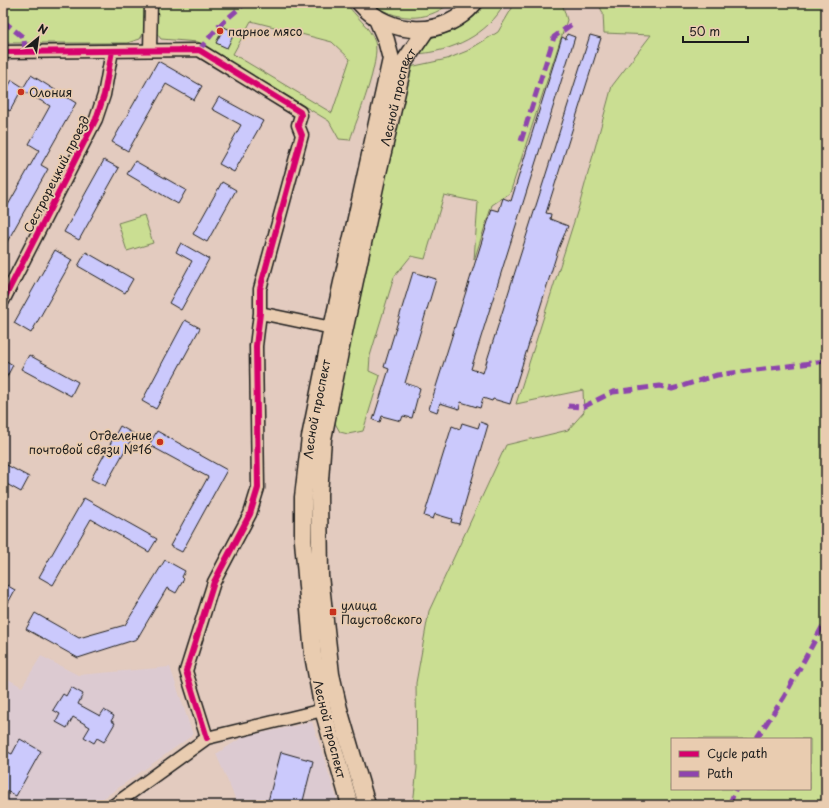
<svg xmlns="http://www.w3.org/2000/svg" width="829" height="808" viewBox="0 0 829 808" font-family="'Playpen Sans',sans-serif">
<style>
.built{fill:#dccad1}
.green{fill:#cade92;stroke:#737d57;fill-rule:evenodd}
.building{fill:#cbc9fc;stroke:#1c1c1c}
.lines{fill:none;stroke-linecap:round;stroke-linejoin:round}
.minor-casing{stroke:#1c1c1c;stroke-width:15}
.major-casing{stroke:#1c1c1c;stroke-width:19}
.minor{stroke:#e9ccb0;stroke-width:12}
.major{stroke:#e9ccb0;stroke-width:16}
.quiet{stroke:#8e44ad;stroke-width:5;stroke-dasharray:10 5;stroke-linecap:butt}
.cycleway-casing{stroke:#e9ccb0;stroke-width:8}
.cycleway{stroke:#d6006c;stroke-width:6}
.poi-dot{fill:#c8321e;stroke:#e9ccb0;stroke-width:1.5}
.labels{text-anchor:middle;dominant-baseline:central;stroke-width:3.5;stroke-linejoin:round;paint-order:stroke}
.poi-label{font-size:12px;fill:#1c1c1c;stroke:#e9ccb0;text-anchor:start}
.street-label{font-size:12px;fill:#1c1c1c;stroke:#e9ccb0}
</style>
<rect width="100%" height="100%" fill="#e3cbbf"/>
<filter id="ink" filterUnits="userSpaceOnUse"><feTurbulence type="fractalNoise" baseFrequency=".025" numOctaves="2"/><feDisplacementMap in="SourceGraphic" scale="8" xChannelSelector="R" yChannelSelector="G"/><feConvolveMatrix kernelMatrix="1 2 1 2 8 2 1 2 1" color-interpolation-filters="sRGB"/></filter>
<g filter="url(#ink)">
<!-- built -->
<path class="built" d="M41 656 78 675 170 667 193 735 94 805H3V681L8 679 22 687Z
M312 722 339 805H238L216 754 243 737Z"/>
<!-- green -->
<path class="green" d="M3 3H145L144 32 140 39 127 43H3Z
M156 3H346C355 16 370 27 375 42 381 61 357 119 350 140L339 139 329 121 198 42 161 39 155 31ZM251 21 332 42 350 59 332 113 233 54Z
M370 3H450C425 24 395 20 370 3Z
M487 3H505C488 35 451 52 416 54L426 39 453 31 474 17Z
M515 3H562L567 20 510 193 492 205 474 260 478 202 444 195 425 259 411 256 394 277 370 356 369 371 380 376 363 431 348 434 340 432 332 418 378 203 410 67 447 59 467 51 498 32Z
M598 3H826V805H413L417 768 416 683 429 611 506 445 568 430 584 412 583 390 516 404 579 206 612 86 651 35 604 33 603 13ZM672 739H810V789H672Z
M144 215 153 243 127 251 118 223Z"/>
<!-- building -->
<path class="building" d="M224 27 235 32 227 48 216 43Z
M567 34 575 37 471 369 483 373 590 35 601 38 546 213 551 214 550 219 568 226 559 247 510 404 493 399 492 401 483 398 480 408 461 402 459 409 440 403 437 412 429 409 492 209 499 211 503 198 511 201 562 37 566 39Z
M158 61 202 86 194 100 166 84 128 151 112 142Z
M31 75 76 103 41 165 48 169 3 249V214L39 150 29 144 50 106 22 90Z
M12 80 23 87 10 111 3 107V86L7 89Z
M219 97 263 121 234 172 219 164 241 125 212 109Z
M104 160 119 168 79 240 64 232Z
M135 161 186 190 178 204 127 174Z
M222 182 236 190 207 242 193 234Z
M181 243 209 259 181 310 169 303 192 261 176 252Z
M55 250 72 260 31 333 14 323Z
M86 252 133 279 125 293 78 266Z
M413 272 436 279 405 383 420 388 412 418 403 416 401 421 382 416 380 422 373 420 389 369 384 367Z
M185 320 200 328 156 409 142 401Z
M29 355 78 382 71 396 21 369Z
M3 359 13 365 3 384Z
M480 422 488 425 459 524 451 522 452 519 435 514 433 519 424 516 452 426 460 429 462 423 478 428Z
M120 426 134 434 105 486 91 479Z
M157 431 227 470 182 552 170 546 208 477 149 445Z
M3 463 29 477 21 492 3 482Z
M84 498 157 539 149 552 91 519 53 585 39 577Z
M165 560 185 571 182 577 184 579 176 593 167 588 137 639 78 658 26 629 35 613 79 638 125 625Z
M3 583 15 590 8 603 3 600Z
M71 687 83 694 78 704 100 716 104 710 114 716 111 721 115 723 104 742 97 738 94 743 84 737 90 727 73 717 67 728 56 722 60 714 53 710 63 694 66 696Z
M20 739 41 751 16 796 3 789V750L12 754Z
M281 752 313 761 302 805H267Z"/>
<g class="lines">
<defs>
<path id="minor" d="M150 50 151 3
M3 52 199 50 300 112 301 115 298 125 302 135 260 289V313L256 346 258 488 250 514 214 582 186 671 207 738
M3 301 96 119 104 95 112 51
M260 313 332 328
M114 805 207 738 323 710"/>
<g id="major">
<path d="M360 3C389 37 445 39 474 3"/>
<path id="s1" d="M350 805 323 710 313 655 303 541V497L310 437 332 328 391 59 386 40 376 17"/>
<path id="s2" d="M367 805 339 709 331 674 320 576 319 494 323 439 344 332 378 173 404 62 426 30"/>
</g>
</defs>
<!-- minor casing -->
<use href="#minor" class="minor-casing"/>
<!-- major casing -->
<use href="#major" class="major-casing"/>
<!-- minor -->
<use href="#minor" class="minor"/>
<!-- major -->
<use href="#major" class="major"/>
<!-- quiet -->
<path class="quiet" d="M3 21 24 38 25 52
M199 50 218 27 245 3
M521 141 554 37 572 24
M568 406 583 407 613 392 660 386 672 389 717 375 826 361
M756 739 784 697 826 620
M729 805 736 789"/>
<defs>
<path id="cycleway" d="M3 52 199 50 300 112 301 115 298 125 302 135 260 289V313L256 346 258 488 250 514 214 582 186 671 207 738
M3 301 96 119 104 95 112 51"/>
</defs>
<!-- cycleway casing -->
<use href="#cycleway" class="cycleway-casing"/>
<!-- cycleway -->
<use href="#cycleway" class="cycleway"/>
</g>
</g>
<!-- markers -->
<g class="poi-dot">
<circle cx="220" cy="31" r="4"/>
<circle cx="21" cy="92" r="4"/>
<circle cx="160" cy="442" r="4"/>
<rect x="329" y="608" width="8" height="8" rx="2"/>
</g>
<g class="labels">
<!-- poi labels -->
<g class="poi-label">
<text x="228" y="31">парное мясо</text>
<text x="29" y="92">Олония</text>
<text x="152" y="435" text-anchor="end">Отделение<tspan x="152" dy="14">почтовой связи №16</tspan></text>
<text x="341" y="605">улица<tspan x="341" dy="14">Паустовского</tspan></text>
</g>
<!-- street labels -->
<g class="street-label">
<text stroke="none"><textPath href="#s2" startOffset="722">Лесной проспект</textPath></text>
<text transform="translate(56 174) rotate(-63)">Сестрорецкий проезд</text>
<text stroke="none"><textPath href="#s1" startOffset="402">Лесной проспект</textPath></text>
<text transform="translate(330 729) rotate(76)">Лесной проспект</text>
</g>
</g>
<!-- margin -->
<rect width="829" height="808" fill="none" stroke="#e9ccb0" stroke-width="16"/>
<rect x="8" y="8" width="813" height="792" fill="none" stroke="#1c1c1c" stroke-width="1.5" filter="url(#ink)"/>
<!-- legend -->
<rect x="671" y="738" width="140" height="52" fill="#e9ccb0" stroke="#978675"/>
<rect x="679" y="751" width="20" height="6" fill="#d6006c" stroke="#978675"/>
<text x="707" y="758" font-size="12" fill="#1c1c1c">Cycle path</text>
<rect x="679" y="771" width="20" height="6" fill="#8e44ad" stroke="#978675"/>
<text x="707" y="778" font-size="12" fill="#1c1c1c">Path</text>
<!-- north arrow -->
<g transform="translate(38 38) rotate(29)" stroke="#e9ccb0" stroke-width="3" paint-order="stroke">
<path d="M0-3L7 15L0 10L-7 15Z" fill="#1c1c1c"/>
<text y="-6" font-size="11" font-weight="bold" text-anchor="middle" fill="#1c1c1c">N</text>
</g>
<!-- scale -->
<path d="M683 36v6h65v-6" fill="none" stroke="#1c1c1c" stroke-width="2"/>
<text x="689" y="36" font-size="12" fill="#1c1c1c" stroke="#e9ccb0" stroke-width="3" paint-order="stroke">50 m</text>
</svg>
